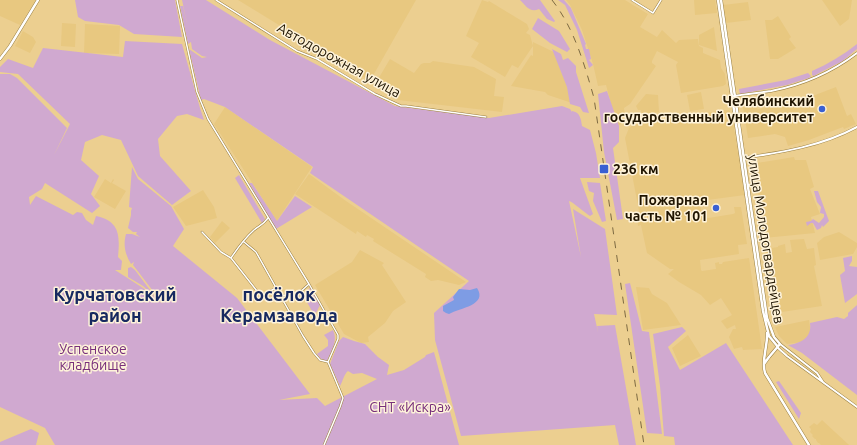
<svg xmlns="http://www.w3.org/2000/svg" width="857" height="445" viewBox="0 0 857 445" font-family="Ubuntu,sans-serif">
<style>
.built{fill:#e8c880}
.green{fill:#d0a9d0}
.water{fill:#7e9ce4}
.lines{fill:none;stroke-linecap:round;stroke-linejoin:round}
.minor-casing{stroke:#9b8043;stroke-width:2.5}
.tertiary-casing{stroke:#9b8043;stroke-width:3}
.secondary-casing{stroke:#9b8043;stroke-width:3.5}
.minor{stroke:#fff;stroke-width:1.5}
.tertiary{stroke:#fff;stroke-width:2}
.secondary{stroke:#fff;stroke-width:2.5}
.rail{stroke:#7d6a42;stroke-width:1;stroke-dasharray:7 7;stroke-linecap:butt}
.poi-dot{fill:#3a60d2;stroke:#fef3da;stroke-width:1.5}
.labels{text-anchor:middle;dominant-baseline:central;stroke-width:3;stroke-linejoin:round;paint-order:stroke}
.street-label{font-size:14px;fill:#1f1400;stroke:#fef3da}
.poi-label{font-size:14px;font-weight:bold;fill:#1f1400;stroke:#fef3da;text-anchor:end}
.park-label{font-size:14px;fill:#782f7b;stroke:#fef3da}
.district-label{font-size:18px;font-weight:bold;fill:#172960;stroke:#fef3da}
</style>
<rect width="100%" height="100%" fill="#eccf90"/>
<!-- built -->
<path class="built" d="M0 0H36L20 25 0 16Z
M238 0H416L370 81Z
M482 0 488 2 489 1 527 24 529 29 526 33 530 35 533 46 518 68 512 65 505 77 471 57 479 43 466 36Z
M566 0H625L648 14 640 27 657 37 662 30 676 43 679 40 698 39 699 46 703 48V53L720 60 721 68 725 74 726 84 723 86 681 93 676 65 678 62 657 51 652 61V63L656 66 630 104 624 108 625 116 621 124 617 126 606 85 598 86 593 64 582 30 570 5Z
M694 0H715L717 13 695 15Z
M822 0H852L849 19 840 26Z
M748 2 751 20 726 23 723 5Z
M778 16 791 37 789 39 796 48 778 59H770L765 20H772Z
M62 23 76 24 75 47 61 46Z
M85 24 120 26 119 54 84 53Z
M714 27 717 51 699 45V35Z
M23 31 33 37 36 42 30 53 15 46Z
M533 42 558 54 572 103 548 95 545 92 511 86 531 55 533 56Z
M390 59 414 73 421 64 424 63H430L433 61 474 67 496 79 494 96 504 97 502 112 398 100 374 86Z
M836 87 847 116 851 114 856 124 844 129 843 127 809 140 788 146 785 137 775 134 748 138 743 107 753 106V107H756L758 109 797 102Z
M701 92 704 109 690 111 687 95Z
M646 94 658 95 659 112 642 114 641 110H638L636 106Z
M225 107 312 167 277 221 214 124Z
M725 110H729L732 115 745 195 700 201 702 219 733 214 735 213 734 207H741L747 244 738 245 739 254 700 260 701 270 702 271 716 269 715 263 719 262V264H722L723 262 749 258 762 349 743 350 742 347 734 349 729 337 733 329H736L735 325 727 329 721 321 732 315 721 298 710 305 701 295 679 282 668 274 674 269H670L647 253 641 225 638 226 637 217 640 216 625 138 629 128 633 125Z
M794 157 795 160H806L814 187 810 189 820 214 811 217 815 233 764 238 755 169H758L757 163Z
M309 174 346 201 466 282 459 285 438 280 431 281 425 277 426 274 373 241 374 239 367 235 366 237 357 231 356 234 295 194Z
M105 179 111 183 113 179 114 180 112 183 126 191 115 209 94 197Z
M203 190 214 207 217 218 186 226 173 207Z
M222 221 230 228 215 243 210 237Z
M839 232 857 243V247L853 254 820 260 817 243 824 237Z
M804 239 807 249 814 248 816 265 814 266 822 306 775 313 765 249 778 247V246L785 244 786 253 792 252 790 240Z
M360 250 384 263 382 265 406 302 393 311 385 323 368 337 369 342 361 343 344 334 315 285 352 262Z
M636 287 649 288 652 294 667 303 681 325 643 330Z
M809 320 812 341 787 344 779 336 775 327Z
M688 335 701 356 680 366 672 348Z
M822 420 848 444 849 445H821L819 443H818L816 440V439H815L812 436 813 435 810 432 811 429 809 427 814 423 817 425Z"/>
<!-- green -->
<path class="green" d="M75 0H175L182 37 134 34 119 25 85 21 78 17Z
M182 0H206L270 40 395 106 489 118 562 106 570 109 572 112V111C580 112 581 119 582 126L590 130 596 153 600 178H580L593 214 590 216C585 213 573 202 569 201L581 257 573 209 605 229 617 315 594 314 598 332 597 326 615 325 636 445H619L615 425 461 436 435 340 434 313 469 281 310 173 313 167 225 107 204 99 201 100 189 49 202 58 207 57 202 56 192 49 191 42 188 44 180 6H183L188 28Z
M520 0H540L555 21 554 22 547 19 539 9C530 13 526 6 520 0Z
M558 0H564L571 8 586 44 585 45 586 49H589L591 59 589 60 593 65 589 68 577 30 565 5Z
M538 18 559 31 570 49 567 52 550 43 532 29Z
M125 41 182 44 200 108 204 120 187 114 177 116 158 139 160 156 191 191 172 205 138 176 121 140 102 135 85 142 81 160 99 176 91 194 100 206 92 213 45 183 42 189 29 197 30 205 36 196 73 215 77 212 82 213 86 220 93 225 96 216C120 221 120 236 118 257L122 261 121 270H115L143 288 163 304 133 265 134 262 131 264C125 254 123 245 126 234H132L140 237 136 234 137 232H133L128 228 131 215V211L132 208 129 207 132 167 138 179 171 206 184 229 173 246 237 298 310 394 279 400 317 398 325 406 377 379 362 373 353 374 348 371C344 374 343 381 340 386L330 364 339 341 343 337 354 341 365 344 378 357 389 365 387 375 404 370 425 357 426 355 434 352 459 445H55L45 428 0 407V74H10L17 78 67 128 54 155 70 124 18 74 0 72V67L8 59 33 68 43 48 123 57Z
M857 44V49C851 53 846 60 839 63 831 67 822 71 814 76L812 75V71C828 64 843 55 857 44Z
M552 49 561 54 563 60 568 58 576 66V72L589 113 583 112 580 107 570 104 567 87Z
M808 73 811 76 809 78 787 85 740 94 739 89 786 80Z
M607 91 619 126V142L613 148 623 219 617 220 604 152 598 94Z
M239 175 265 219 262 223 235 178Z
M587 182 600 183 606 221 602 222 593 201 594 193 589 191Z
M249 183H252L277 221 295 196 312 207 276 229Z
M814 191H818L829 221 823 227 822 225 821 228 817 230 813 223H811L807 226 806 222 811 221 813 219 819 223 824 217V214L820 213 821 207 817 202Z
M852 256V261L849 266 857 267V294L845 303 840 275 845 271 843 258Z
M131 267 135 270 156 298 143 286 128 277V268Z
M630 283 642 331 649 332 662 434 647 433 625 284Z
M310 288 320 305 316 313 312 311 303 295Z
M857 305V395L802 353 788 345C802 343 812 337 810 323L837 317 844 319 848 316V313Z
M682 327 686 331 668 347 680 370 726 343 793 445H675L674 437 664 436 660 386 653 334Z
M333 330C338 341 332 350 327 361L321 359 317 354 328 346V340L324 335Z
M779 381 801 413 799 419 776 382Z
M31 429 39 433 36 445H0V442Z"/>
<!-- water -->
<path class="water" d="M477 288C488 305 460 308 449 314L446 313 443 311V306L454 300 453 297 459 289 470 290Z"/>
<g class="lines">
<defs>
<path id="minor" d="M177 0 197 92 208 119 309 284 338 335V339L328 362 343 398 340 407 324 445
M216 0 297 51 317 59 375 94 401 106H406L486 117
M632 0 653 13 661 0
M202 232 221 252 231 258 257 291 264 294 276 288
M244 242 256 252 303 336 314 353 320 360 328 362
M231 258C237 249 245 238 254 230 260 225 263 225 268 218
M281 296 294 293H299L309 284"/>
<path id="tertiary" d="M734 96C746 94 759 93 771 91 802 85 832 72 857 53
M744 158C783 152 822 146 857 127
M780 344 817 373 823 382
M778 348 787 356 857 407"/>
<path id="secondary" d="M718 0 763 311 769 336 778 347
M721 0 767 318 774 337 780 344 769 357 764 364
M0 59 10 46 38 0
M767 333C768 346 761 360 765 373L809 445"/>
</defs>
<!-- minor casing -->
<use href="#minor" class="minor-casing"/>
<!-- tertiary casing -->
<use href="#tertiary" class="tertiary-casing"/>
<!-- secondary casing -->
<use href="#secondary" class="secondary-casing"/>
<!-- minor -->
<use href="#minor" class="minor"/>
<!-- tertiary -->
<use href="#tertiary" class="tertiary"/>
<!-- secondary -->
<use href="#secondary" class="secondary"/>
<!-- rail -->
<path class="rail" d="M552 0C574 28 584 63 594 98L644 445"/>
</g>
<!-- markers -->
<g class="poi-dot">
<circle cx="822" cy="109" r="4"/>
<rect x="599" y="164" width="10" height="10" rx="2"/>
<circle cx="716" cy="208" r="4"/>
</g>
<g class="labels">
<!-- street labels -->
<g class="street-label">
<text transform="translate(339 60) rotate(29)">Автодорожная улица</text>
<text transform="translate(766 239) rotate(81)">улица Молодогвардейцев</text>
</g>
<!-- poi labels -->
<g class="poi-label">
<text x="814" y="101">Челябинский<tspan x="814" dy="16">государственный университет</tspan></text>
<text x="613" y="169" text-anchor="start">236 км</text>
<text x="708" y="200">Пожарная<tspan x="708" dy="16">часть № 101</tspan></text>
</g>
<!-- park labels -->
<g class="park-label">
<text x="93" y="349">Успенское<tspan x="93" dy="16">кладбище</tspan></text>
<text x="410" y="407">СНТ «Искра»</text>
</g>
<!-- district labels -->
<g class="district-label">
<text x="115" y="294">Курчатовский<tspan x="115" dy="21">район</tspan></text>
<text x="279" y="294">посёлок<tspan x="279" dy="21">Керамзавода</tspan></text>
</g>
</g>
</svg>
